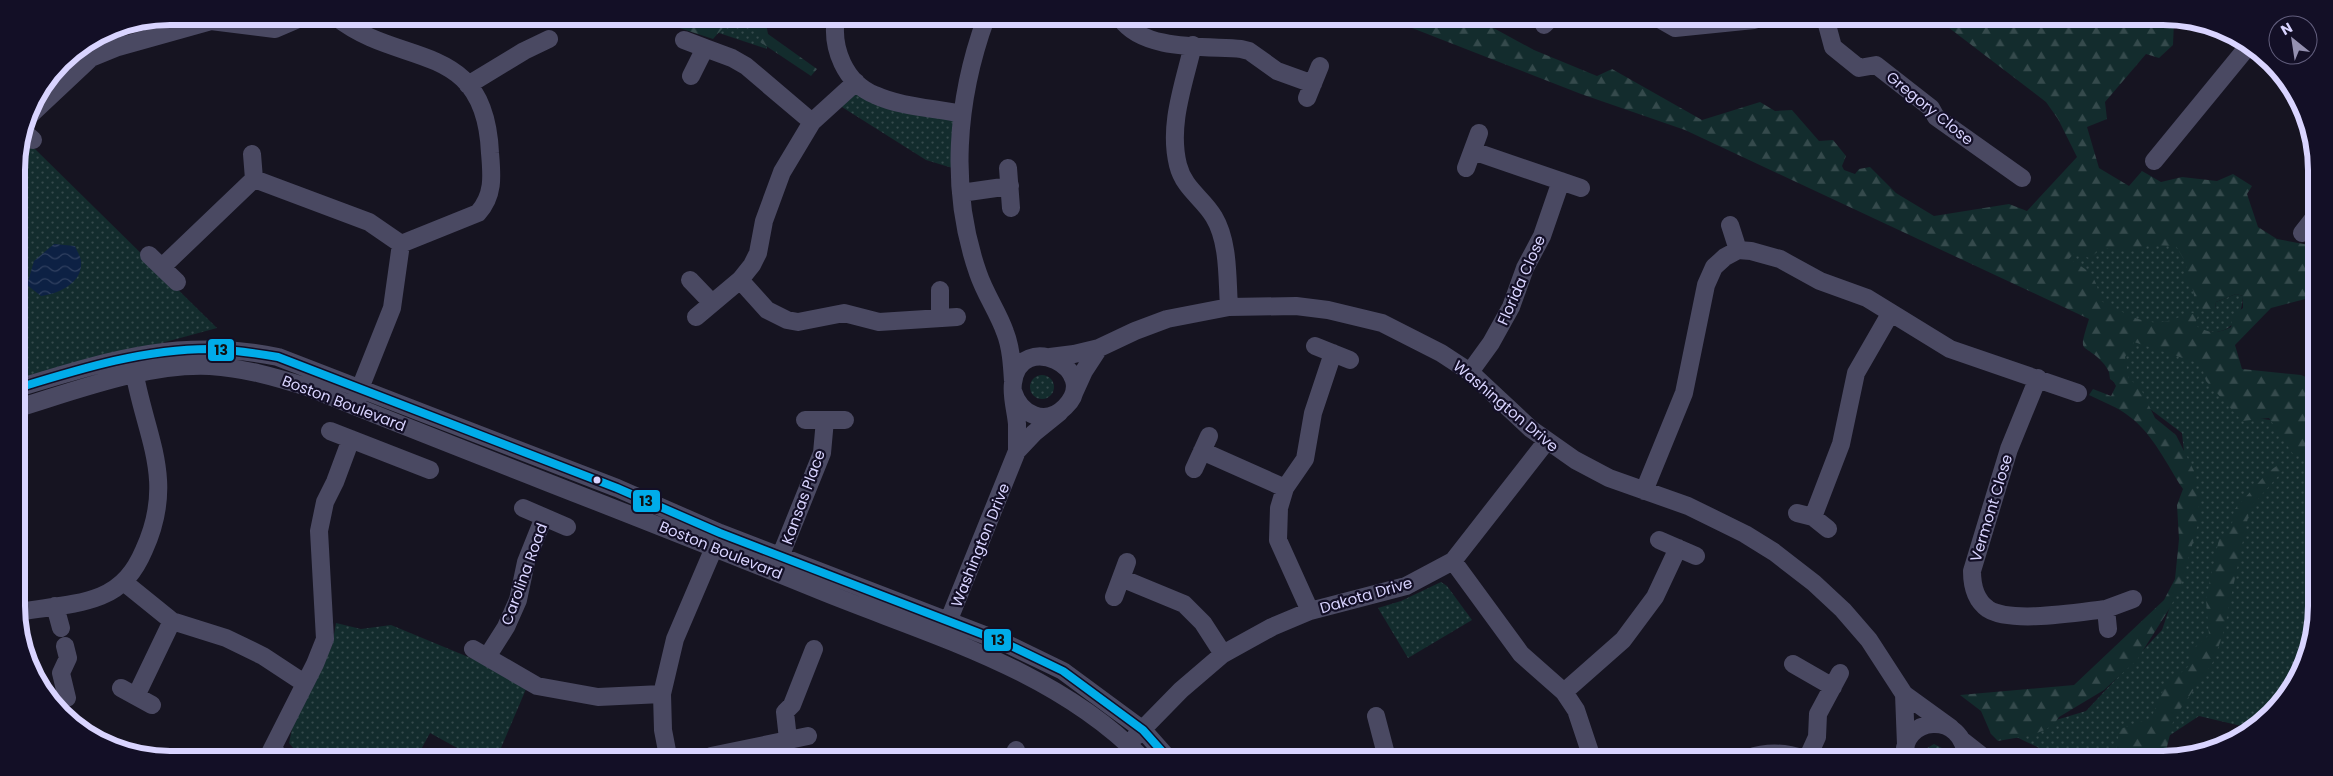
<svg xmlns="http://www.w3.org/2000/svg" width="2333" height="776" viewBox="0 0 2333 776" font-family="Poppins,sans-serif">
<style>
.grass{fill:url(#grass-dots)}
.forest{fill:url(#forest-firs);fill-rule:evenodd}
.water{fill:url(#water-waves)}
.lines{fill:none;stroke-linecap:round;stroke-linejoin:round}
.minor{stroke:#4a4962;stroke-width:18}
.bus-1-casing{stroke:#130f26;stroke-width:11}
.bus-1{stroke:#00ace9;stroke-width:8}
.bus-dot{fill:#d9d4ff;stroke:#130f26;stroke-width:2}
.labels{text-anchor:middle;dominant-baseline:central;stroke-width:4.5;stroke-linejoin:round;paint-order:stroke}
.street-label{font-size:15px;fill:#d9d4ff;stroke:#130f26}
.rim{fill:none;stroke:#d9d4ff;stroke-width:6}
.line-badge{stroke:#130f26;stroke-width:2}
.pale-badge-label{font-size:14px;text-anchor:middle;font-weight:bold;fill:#111}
</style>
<defs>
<pattern id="grass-dots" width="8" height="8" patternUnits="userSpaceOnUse" patternTransform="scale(1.25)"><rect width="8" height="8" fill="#132c2d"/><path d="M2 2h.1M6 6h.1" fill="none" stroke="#354a4c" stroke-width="1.8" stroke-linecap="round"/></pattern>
<pattern id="forest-firs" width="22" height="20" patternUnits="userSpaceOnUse" patternTransform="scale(1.25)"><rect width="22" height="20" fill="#132c2d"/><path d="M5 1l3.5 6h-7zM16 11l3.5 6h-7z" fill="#354a4c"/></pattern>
<pattern id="water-waves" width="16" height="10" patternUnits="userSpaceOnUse" patternTransform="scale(1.25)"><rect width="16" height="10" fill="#0d2144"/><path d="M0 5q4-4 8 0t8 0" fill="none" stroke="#304060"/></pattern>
</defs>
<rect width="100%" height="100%" fill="#161421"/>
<!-- grass -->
<path class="grass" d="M674 18H763L767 49Z
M856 82 962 114 959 170 926 160 834 102Z
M22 138 35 149 217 328 18 382 17 160Z
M2175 228 2215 309 2216 302 2236 294 2243 296C2242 318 2229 337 2205 331L2243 416 2312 426 2311 646 2291 691 2254 729 2199 716 2149 749 2147 759H2062L2010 734 2086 711 2162 630 2193 538 2182 433 2110 379 2101 320 2058 258 2074 243Z
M1030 387a12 12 0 1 1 24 0a12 12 0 1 1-24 0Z
M1441 582 1447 586 1472 620 1408 658 1378 608 1401 601Z
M336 623 361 629 391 625 529 682 498 755H470L430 733 418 755H299L289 743 293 724 332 646Z
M1934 744 1944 749 1945 759H1924V750Z"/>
<!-- forest -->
<path class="forest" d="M649 18H732L713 39Z
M742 18H765L768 34 817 69 811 76 760 42 758 32Z
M1389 19 1483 20 1488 25 1534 50 1597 76 1612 69 1702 120 1760 102 1775 111 1792 110 1819 141 1833 140 1846 156 1842 166 1844 170 1855 174 1859 169 1870 167 1896 193 1934 216 2009 204 2027 211 2077 157 2058 119 2046 102 1940 21H2174L2173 45 2159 58 2146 54 2105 102 2107 119 2087 127 2099 168 2129 186 2142 171 2161 182 2182 177 2217 181 2233 174 2252 186 2247 194 2258 227 2277 239 2309 245 2313 244V297L2271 308 2235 345 2242 369 2301 375 2313 380 2312 459 2293 454 2269 418 2242 421 2206 381 2201 364 2134 342 2125 357 2129 379 2140 387 2155 418 2176 435 2194 471 2196 489 2203 496 2198 505 2201 513 2181 585 2171 606 2137 660 2104 690 2059 717C2048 736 2018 737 1998 741L1991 734 1981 711 1960 695 2074 685 2164 600 2175 579 2179 539 2177 505 2183 489C2167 465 2153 434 2130 417 2118 407 2103 402 2089 395L2093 389 2111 396 2116 386C2112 379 2109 370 2104 364 2083 340 2077 358 2089 319L1685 130 1581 94ZM2150 245 2176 246 2187 265 2184 275 2193 290 2195 302 2203 309H2215L2216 302 2236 294 2243 296V308L2233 315 2231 327C2217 334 2209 334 2195 325L2198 315 2189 312C2153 333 2135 318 2101 301 2095 275 2092 272 2069 259L2075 252 2089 258 2103 248 2129 252Z
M2281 463 2287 466 2250 508 2223 634 2213 662 2174 718 2164 759H2114L2120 729 2151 718 2165 686 2190 665V651L2209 635 2206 599 2219 539 2231 530 2234 510 2268 472Z"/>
<!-- water -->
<path class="water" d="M54 244 75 246C77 251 81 257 81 262 83 283 58 294 41 296L27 285 34 261Z"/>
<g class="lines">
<!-- minor -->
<path class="minor" d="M336 17C401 69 485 38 490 153 492 176 494 195 478 213L401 244
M836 18C831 48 845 83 875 95 901 107 934 108 962 114
M986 18C956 100 949 190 978 273 985 294 998 312 1005 332 1011 347 1012 365 1013 381
M1121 19C1143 51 1206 46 1241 49L1249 51 1277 71 1313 84
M1661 20 1675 28 1754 20
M1826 21 1833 47 1859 68 1876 65 1931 108 1936 117 2022 178
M1544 25 1549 20
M684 40 705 48 691 76
M1193 45C1184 84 1168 125 1178 165 1184 189 1203 198 1214 217 1229 242 1227 278 1229 307
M705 48 732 58 746 66 812 122
M468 85 524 51 549 39
M1307 98 1320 66
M26 119 91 58 118 47 211 21 275 29 303 17
M23 131 33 140
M1473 151 1581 188
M2154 161 2250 44
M1008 168 1011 208
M1466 168 1479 133
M254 179 369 222 401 244 392 308 355 401
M961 193 1010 186
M2302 233 2313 219
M1738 250 1751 251 1780 259 1820 281 1867 298 1950 349 2078 393
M149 255 177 282
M162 267 254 179 252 154
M690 280 712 303
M740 280 767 310 787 320 798 322 844 313 879 322 957 317
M940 290V318
M696 317 740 280 752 265 758 253 764 221 782 172 812 122 856 82
M1315 346 1350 360
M1050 357 1074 354 1099 348 1135 331 1167 319 1229 307 1296 306 1328 310 1382 323 1441 353 1470 372 1531 429 1575 460 1609 478 1688 506 1745 534 1774 552 1814 583 1843 610 1869 640 1904 694 1951 728
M1470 372 1491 343 1511 307 1525 268 1542 236 1561 181
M2038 378 2009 449 1972 571C1972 585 1975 600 1988 609 2011 624 2079 612 2106 609
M18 388C110 360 181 337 278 357L617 488 720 533 1005 643 1063 671 1143 730 1167 757
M1013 391C1020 414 1045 427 1065 407 1103 370 1020 328 1013 383 1011 396 1016 411 1017 424 1017 433 1017 442 1017 451
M1074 393 1084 371 1099 348
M18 408C77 390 148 363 210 366 244 368 275 377 307 387 477 456 650 521 821 591 932 636 1054 669 1141 757
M805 420H845
M330 431 430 470
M1202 451 1285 488
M1194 469 1209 436
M1644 491 1684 393 1706 285 1714 267 1725 257 1738 250 1730 225
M523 508 567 527
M1797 513 1813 517 1828 529
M1813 517 1841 444 1856 373 1890 314
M1659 540 1696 556
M1453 561 1521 654 1564 692 1576 710 1592 758
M776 567 822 453 825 420
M1121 578 1184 604 1203 623 1223 654
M125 583 172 621 226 638 263 656 304 683
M1114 597 1127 562
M55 606 61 628
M1310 611 1278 540 1279 508 1285 488 1305 459 1313 413 1333 353
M19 612C46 607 76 606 101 596 123 587 135 571 144 550 177 478 144 435 133 365
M2108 629 2106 609 2133 599
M944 632 1017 451 1034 433 1060 412
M65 646 68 658 61 673 67 698
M473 649 537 686 598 697 662 694
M487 657 506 627 518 600 526 562 544 517
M1793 664 1833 687
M121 688 152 705
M1564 692 1623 640 1655 597 1678 548
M1904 694 1906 745
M136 696 172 621
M1376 716 1387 758
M1135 737 1181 690 1223 654 1272 627 1310 611 1406 586 1453 561 1546 442
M788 739 785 712 792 705 814 649
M1963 741 1986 759
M279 755 271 751 315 664 325 639 319 531 325 502 335 482 351 439
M668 756 663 730 662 694 675 639 719 536
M711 756 808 736
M1013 757 1016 750
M1748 758C1766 752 1785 752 1803 759
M1807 759 1817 737 1818 714 1840 673
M1905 759C1899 716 1965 709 1966 759"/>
<defs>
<path id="bus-1" d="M18 388C80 369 144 349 209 349 232 350 255 353 278 357L617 488 720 533 1005 643 1063 671 1143 730 1167 757"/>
</defs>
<!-- bus-1 casing -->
<use href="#bus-1" class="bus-1-casing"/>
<!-- bus-1 -->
<use href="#bus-1" class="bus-1"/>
</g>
<!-- markers -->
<circle class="bus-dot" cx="597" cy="480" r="4.5"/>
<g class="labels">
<!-- street labels -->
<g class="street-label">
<text transform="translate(1930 108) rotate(39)">Gregory Close</text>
<text transform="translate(1521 280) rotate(-66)">Florida Close</text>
<text transform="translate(344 403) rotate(21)">Boston Boulevard</text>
<text transform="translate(1506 406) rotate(40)">Washington Drive</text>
<text transform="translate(803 497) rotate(-70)">Kansas Place</text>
<text transform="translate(1991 508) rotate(-73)">Vermont Close</text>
<text transform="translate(980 545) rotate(-68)">Washington Drive</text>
<text transform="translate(721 550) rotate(22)">Boston Boulevard</text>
<text transform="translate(524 574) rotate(-70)">Carolina Road</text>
<text transform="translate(1366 595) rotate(-16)">Dakota Drive</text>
</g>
</g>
<!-- crop -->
<path d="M0 0H2333V776H0ZM170 25H2163A145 145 0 0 1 2308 170V606A145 145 0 0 1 2163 751H170A145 145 0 0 1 25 606V170A145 145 0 0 1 170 25Z" fill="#130f26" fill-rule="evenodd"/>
<path class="rim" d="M170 25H2163A145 145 0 0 1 2308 170V606A145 145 0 0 1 2163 751H170A145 145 0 0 1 25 606V170A145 145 0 0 1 170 25Z"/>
<g class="line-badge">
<rect x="207" y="338" width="28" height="24" rx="5" fill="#00ace9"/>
<rect x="632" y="489" width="29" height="24" rx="5" fill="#00ace9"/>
<rect x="983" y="628" width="29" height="24" rx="5" fill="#00ace9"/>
</g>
<g class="pale-badge-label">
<text x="221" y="355">13</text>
<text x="646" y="506">13</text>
<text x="998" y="645">13</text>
</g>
<!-- north arrow -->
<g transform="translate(2293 40) rotate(330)"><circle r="24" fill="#130f26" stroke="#625e7d"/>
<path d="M0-4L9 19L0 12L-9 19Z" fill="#9591b1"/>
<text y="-8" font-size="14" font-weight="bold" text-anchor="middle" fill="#d9d4ff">N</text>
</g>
</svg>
